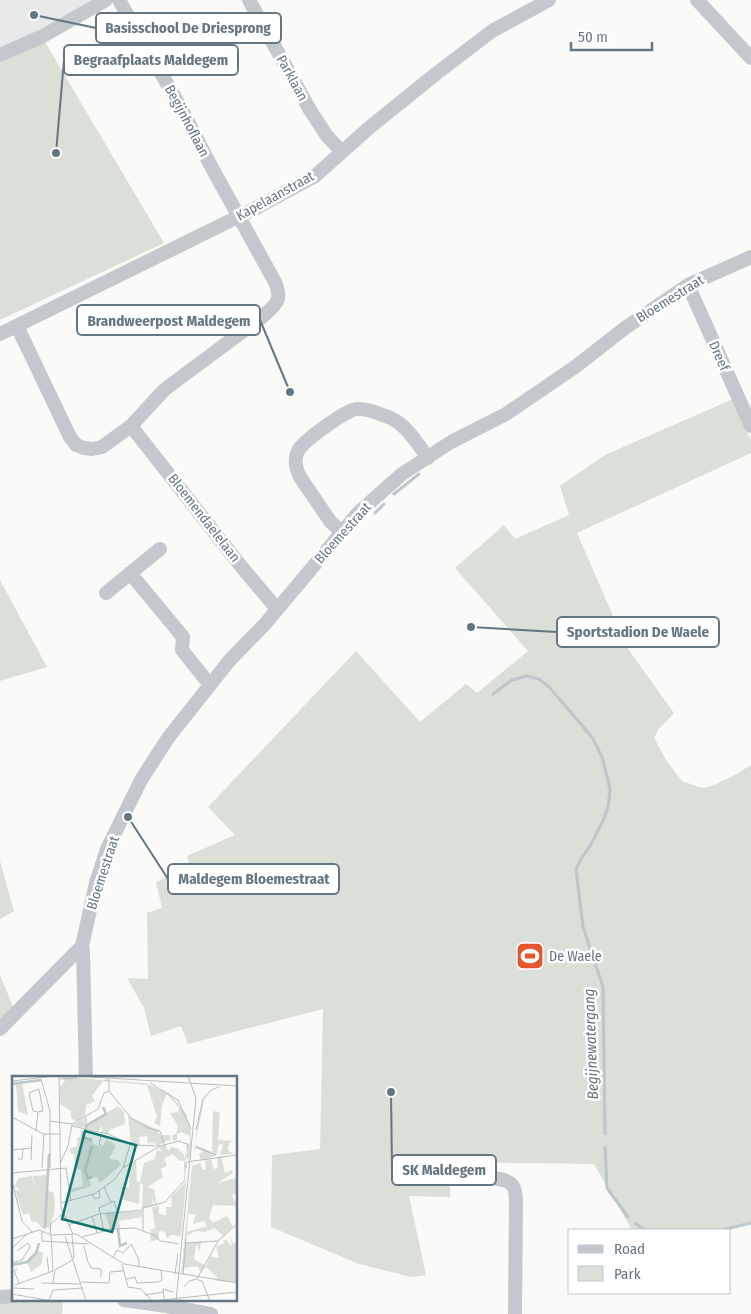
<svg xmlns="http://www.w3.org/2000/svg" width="751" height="1314" viewBox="0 0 751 1314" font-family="'Fira Sans Condensed',sans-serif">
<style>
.built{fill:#e8e9e9}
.green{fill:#dadfd7}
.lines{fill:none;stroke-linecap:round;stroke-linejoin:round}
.stream{stroke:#bbc7cb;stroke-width:3}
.minor{stroke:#c3c8cc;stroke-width:14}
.labels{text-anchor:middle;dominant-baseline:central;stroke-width:5;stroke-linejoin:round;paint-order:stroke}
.street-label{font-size:14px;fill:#657683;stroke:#fff}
.poi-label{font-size:14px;fill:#657683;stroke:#fff;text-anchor:start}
.water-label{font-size:15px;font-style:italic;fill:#60757c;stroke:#fff}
.inset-river{fill:none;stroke:#bbc7cb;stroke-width:2.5}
.inset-road{fill:none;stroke:#b5bdc2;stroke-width:1}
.view{fill:#0f766e;fill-opacity:0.15;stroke:#0f766e;stroke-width:2.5}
.inset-edge{fill:none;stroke:#657683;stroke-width:2.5}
.leader{fill:none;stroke:#657683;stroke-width:2}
.callout-dot{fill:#657683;stroke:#fff;stroke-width:2}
.callout{fill:#fff;stroke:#657683;stroke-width:2}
.callout-label{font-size:15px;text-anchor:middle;font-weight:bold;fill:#657683}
</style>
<rect width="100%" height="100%" fill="#fafaf8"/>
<!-- built -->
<path class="built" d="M0 0H95L40 30 0 49Z"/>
<!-- green -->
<path class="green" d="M45 42 164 243 0 320V63Z
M733 399 751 441V453L577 533 626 646 674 713 658 730 654 738 666 760 682 781 702 788 714 785 733 776 751 765V1223L723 1230H632L594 1164 451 1162 450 1197 409 1196 426 1275 411 1277 359 1264 271 1227 272 1155 320 1149 323 1009 188 1044 181 1026 151 1036 144 1008 127 978 148 979 147 913 162 908 156 882 190 867 187 856 235 835 208 807 356 651 420 722 466 684 477 693 528 651 455 568 504 525 515 539 569 515 560 486 605 455Z
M0 580 47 667 0 681Z
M0 861 14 911 0 919Z
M0 975 14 1009 0 1023Z
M37 1301 63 1302 62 1314H0V1303Z"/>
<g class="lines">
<!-- stream -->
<path class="stream" d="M394 494 419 474
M375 513 384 504
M493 694 512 680 527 676 539 679 549 687 592 737 602 757 608 780 610 791 608 807 603 821 590 846 581 859 576 869 583 927 603 987 605 1134
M605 1147 607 1188 628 1217
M635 1223 645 1230
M722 1230 751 1223"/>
<!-- minor -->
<path class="minor" d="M249 0 310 110 327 136 342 152
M697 0 751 58
M0 55 43 36 106 0
M688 285 751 426
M17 326 70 437 76 445 84 448 92 449 102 447 131 426 164 390 262 317C276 305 283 300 275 282L212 168 181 108 119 0
M0 334 254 209 315 176 370 127 437 73 492 31 549 0
M131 426 240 565 277 609
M341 532 330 521 300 477C296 469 294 459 298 451 303 441 347 409 357 409 365 409 373 411 380 414 385 416 390 417 394 420 406 425 420 447 428 458
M130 573 183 637 182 650 210 685
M106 593 160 549
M0 1029 82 946
M86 1078 83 952 82 946 96 883 107 849 141 780 168 738 229 661 265 624 358 513 402 474 451 442 506 414 575 367 625 328 688 285 751 257
M469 1177C480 1178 505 1176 512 1185 516 1189 515 1195 516 1200L515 1314
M0 1297 14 1296
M124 1300 180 1308 211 1314"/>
</g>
<!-- icons -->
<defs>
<symbol id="stadium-square" viewBox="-11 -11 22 22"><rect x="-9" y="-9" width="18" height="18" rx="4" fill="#e4572e" stroke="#fff"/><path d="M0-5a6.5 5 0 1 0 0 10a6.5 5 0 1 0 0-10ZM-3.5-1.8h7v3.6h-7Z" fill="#fff"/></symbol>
</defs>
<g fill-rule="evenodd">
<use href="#stadium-square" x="514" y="940" width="32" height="32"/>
</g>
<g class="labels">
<!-- street labels -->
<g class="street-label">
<text transform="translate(292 78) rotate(61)">Parklaan</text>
<text transform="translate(187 121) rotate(62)">Begijnhoflaan</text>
<text transform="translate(275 196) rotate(-29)">Kapelaanstraat</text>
<text transform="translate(670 299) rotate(-32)">Bloemestraat</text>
<text transform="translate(719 356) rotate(66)">Dreef</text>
<text transform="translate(204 518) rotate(52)">Bloemendaelelaan</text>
<text transform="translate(343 533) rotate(-48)">Bloemestraat</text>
<text transform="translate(103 873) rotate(-72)">Bloemestraat</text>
</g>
<!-- poi labels -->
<g class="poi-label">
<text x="549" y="956">De Waele</text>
</g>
<!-- water labels -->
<g class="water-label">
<text transform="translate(591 1044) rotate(-92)">Begijnewatergang</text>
</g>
</g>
<!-- overview -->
<g transform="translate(12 1076)">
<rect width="225" height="225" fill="#fafaf8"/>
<path d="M50 1 133 7 158 18 174 38 179 56V69L177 85 175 81 173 86 174 91 173 104 172 107V87L175 71 177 72 175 67 178 68V60L169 56 165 58V64L161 65 160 59 164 58 166 50 158 37 166 36 167 32 155 18 150 29 148 50 142 47 145 41 135 9 91 5 80 20 83 25 74 29 73 40 64 45 59 42V35L48 28V11L53 5ZM30 4 10 7 16 39 6 35 4 8 0 6ZM203 14 192 24 183 69 200 76 201 35 208 37 206 64 222 65 217 67 216 74 221 78 208 79 211 69 207 68 205 79 189 85 187 78 191 75 183 72 181 86 184 60 190 25ZM106 30 112 36 113 48 97 54V58L90 56V49L87 55 60 49 75 41V49ZM116 40 146 54 148 59H158L159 63 145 70 141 64 142 69 139 66 136 69 135 60 127 61 128 70 119 69ZM66 61 80 63 81 68 90 71 94 64 99 66 104 70 97 83 106 84 109 89 88 107 85 101 80 102 77 104 80 110 58 117V113L71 110 69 94 63 92 62 78H59L58 73 65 70ZM153 68 156 75 159 71 167 73 170 78V74L173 84 168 85 161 78 152 82 155 90 149 93 151 101 135 111 142 113 145 130 140 123 141 130 130 133 131 109 128 107 127 128 112 124 109 111H117V89L124 85 125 106H128L132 87 143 83 145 73 151 77 147 71ZM209 80 213 97 220 94 221 97 205 107 224 102 225 117 220 119 225 130 201 129 197 142 201 147 215 140 221 151 211 160 202 152 193 156 184 155 174 160 173 167 189 165 188 175 184 168 182 183 194 190 201 174 199 181 207 182 204 170 212 168 211 164H215L220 171 218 158 221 168 225 165V206L205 205V201L194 191 188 196 186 190 172 192 169 198 180 90 189 87 190 93 194 94 193 85 199 83 202 93 206 92 205 81ZM176 138H184L181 148 192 145 195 150 175 156ZM36 92 34 114 42 117 43 134 38 152 33 151V155L25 146 19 145 17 137 11 139 3 114 7 115 6 112 2 111 7 102 20 100 23 115 21 100 34 99ZM174 106 169 160 159 159 155 163 153 156 147 155 146 164 138 165 139 153 143 152 140 131 147 130V138L154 139V131H160L159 121ZM130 135V141L107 145 108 152 98 153 93 137ZM26 169V175L31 176 30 188 19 196 15 186 24 177Z" fill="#dadfd7" fill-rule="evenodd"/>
<path class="inset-river" d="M0 8 29 4M74 53 75 49 94 38 91 31M71 55 70 61 80 64M80 101 76 102 73 94 80 70M33 152 37 78M106 153 108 170 115 167M0 189 15 186 24 177 27 167"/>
<path class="inset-road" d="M47 0 49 132 61 158M63 0 225 10M29 3 38 35V92M47 3 65 2M0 5 42 0M138 7 166 24 179 53M97 15 119 42 136 52 148 55 152 68M0 41 31 58H48M38 45 60 48 86 33 92 17 97 15V4H93M60 50 96 58 120 69 148 70 167 65 175 68 176 73M184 54 191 23 199 14 207 11M24 55 26 36 31 35 27 13 17 17 21 35 26 36M90 70 87 68 90 56M184 71 204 79M0 74 19 72M6 83H10L11 72M19 84 20 59M48 88 56 70 60 49M30 92 32 58M111 92 148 70M174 92V86L225 79M0 97 54 92 59 125M0 105 10 145 20 156M92 111 99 126M80 118 83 123 88 121 87 115M49 127 82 118 102 104 111 92 118 69M80 140 85 157M56 149 87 138 130 134M131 154V132L153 126 173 104M30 155V165L77 168M92 155 87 132 102 125 105 134M38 158 39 148 50 138M39 159 41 195M53 160 74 225M70 161 100 153 123 152 144 160 148 165 167 168M0 163 27 154 39 159 64 158 112 188 225 207M174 167 206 165M72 170 76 186 79 192 89 193V201M0 172 14 159M35 181 37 197M101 182 105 174 111 177 119 168 127 184V191M59 185 62 181 60 159M0 187 10 184 18 171 16 167 5 175M110 188 116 211 129 213 140 225M5 193 2 195 7 207M163 198 166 177M171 199 174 162M114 203 123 201 125 207 146 206 150 204 149 195M185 203 206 165 225 148M186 204 190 205 198 225M69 206 97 207 98 196 111 195M29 207 69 208M41 207 43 194 59 185M3 209 41 195M172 211 177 205 185 203M2 212 22 213M0 218 40 225M133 219 151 216M152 223 151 213 161 216M37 224 41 214 71 212M140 225 225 216M164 225 184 22 176 0"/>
<path class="view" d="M73 55 124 69 100 156 50 143Z"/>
<rect width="225" height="225" class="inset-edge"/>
</g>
<!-- callouts -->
<path class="leader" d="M34 15L96 28M56 153L64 60M290 392L260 320M471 627L557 632M128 817L168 879M391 1092L392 1170"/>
<g class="callout-dot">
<circle cx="34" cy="15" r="5"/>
<circle cx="56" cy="153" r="5"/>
<circle cx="290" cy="392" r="5"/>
<circle cx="471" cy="627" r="5"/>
<circle cx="128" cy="817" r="5"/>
<circle cx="391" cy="1092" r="5"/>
</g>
<g class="callout">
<rect x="96" y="13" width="185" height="30" rx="5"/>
<rect x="64" y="45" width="174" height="30" rx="5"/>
<rect x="77" y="305" width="183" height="30" rx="5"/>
<rect x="557" y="617" width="162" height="30" rx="5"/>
<rect x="168" y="864" width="171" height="30" rx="5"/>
<rect x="392" y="1155" width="104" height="30" rx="5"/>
</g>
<g class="callout-label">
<text x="188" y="33">Basisschool De Driesprong</text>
<text x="151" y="65">Begraafplaats Maldegem</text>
<text x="169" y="326">Brandweerpost Maldegem</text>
<text x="638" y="637">Sportstadion De Waele</text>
<text x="254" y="884">Maldegem Bloemestraat</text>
<text x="444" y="1175">SK Maldegem</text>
</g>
<!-- legend -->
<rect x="568" y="1229" width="162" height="65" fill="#ffffff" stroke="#c1c8cd"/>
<rect x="578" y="1245" width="25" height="8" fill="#c3c8cc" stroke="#c1c8cd"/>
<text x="614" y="1254" font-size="15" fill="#657683">Road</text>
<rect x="578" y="1266" width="25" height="15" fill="#dadfd7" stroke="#c1c8cd"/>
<text x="614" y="1279" font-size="15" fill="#657683">Park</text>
<!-- scale -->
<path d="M571 42v8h81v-8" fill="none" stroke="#657683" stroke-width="2.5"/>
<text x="578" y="42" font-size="15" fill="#657683" stroke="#ffffff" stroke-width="4" paint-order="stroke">50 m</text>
</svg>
